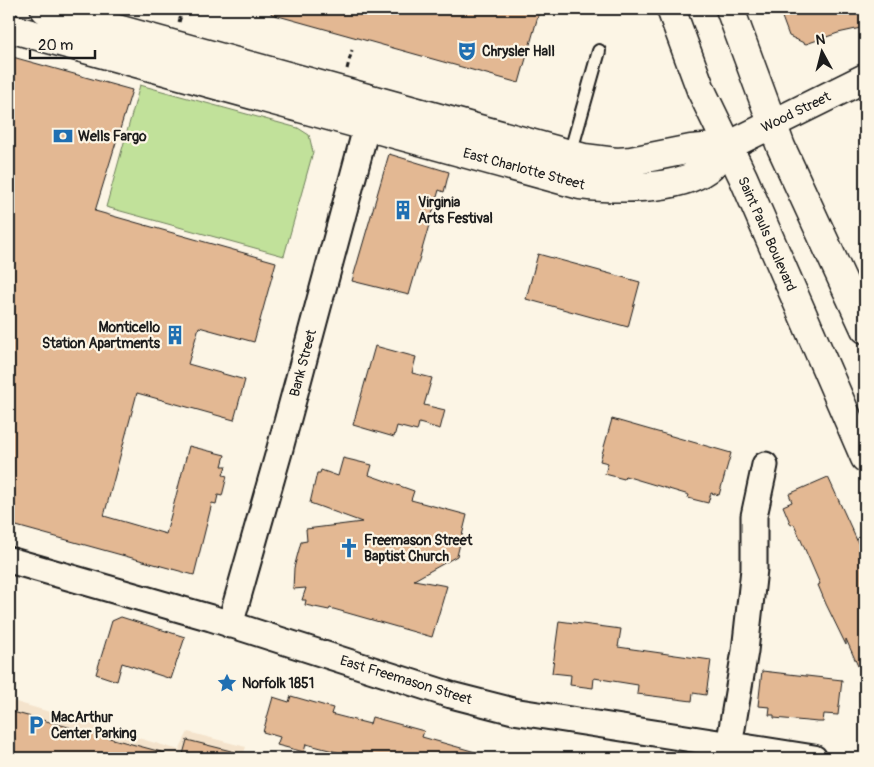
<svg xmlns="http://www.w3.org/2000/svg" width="874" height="767" viewBox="0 0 874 767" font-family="Pangolin,sans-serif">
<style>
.built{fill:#f4e3cc}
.green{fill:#c1e19a;stroke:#6e7e5b}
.building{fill:#e3b893;stroke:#1c1c1c}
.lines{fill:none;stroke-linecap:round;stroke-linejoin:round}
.lane-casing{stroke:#1c1c1c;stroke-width:16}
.street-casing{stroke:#1c1c1c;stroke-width:29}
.secondary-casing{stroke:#1c1c1c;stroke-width:31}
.primary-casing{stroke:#1c1c1c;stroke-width:31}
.path{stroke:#1c1c1c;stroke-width:3;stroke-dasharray:5 4;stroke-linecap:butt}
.lane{stroke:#fcf5e5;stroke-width:12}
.street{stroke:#fcf5e5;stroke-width:25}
.secondary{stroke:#fcf5e5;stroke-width:28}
.primary{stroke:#fcf5e5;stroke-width:28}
.labels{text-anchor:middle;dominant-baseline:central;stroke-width:4.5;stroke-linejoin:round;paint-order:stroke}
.poi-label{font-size:14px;font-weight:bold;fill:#1c1c1c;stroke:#fcf5e5;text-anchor:start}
.street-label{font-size:14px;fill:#1c1c1c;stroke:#fcf5e5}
</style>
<rect width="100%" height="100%" fill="#fcf5e5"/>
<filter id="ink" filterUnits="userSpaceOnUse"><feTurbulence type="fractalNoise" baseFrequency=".02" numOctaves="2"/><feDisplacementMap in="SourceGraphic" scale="10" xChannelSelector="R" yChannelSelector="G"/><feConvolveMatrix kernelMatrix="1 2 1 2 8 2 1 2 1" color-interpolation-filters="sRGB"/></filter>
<g filter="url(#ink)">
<!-- built -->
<path class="built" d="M9 700 179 750 188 732 246 747 242 758H9Z"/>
<!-- green -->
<path class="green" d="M140 85 298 128 309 135 313 152 284 256 106 207Z"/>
<!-- building -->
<path class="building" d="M272 9H540L519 83 271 14Z
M779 9H865V27L838 33 806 44 789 36Z
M9 56 132 90 95 211 276 262 254 342 199 327 188 364 245 380 234 420 137 393 104 516 166 534 189 446 225 455 222 466H226L223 475 227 476 222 496 218 495 216 504 212 503 194 575 9 524Z
M389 154 449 172 444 192 439 190 409 295 352 281Z
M538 254 640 282 628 327 526 299Z
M375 346 416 357 412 373 432 378 424 405 445 410 440 429 419 423 417 431 397 426 394 437 353 425Z
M612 419 731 453 719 495 711 493 708 503 688 498 689 495 625 476 624 479 605 474 608 463 600 461Z
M343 458 372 465 369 475 414 491 411 500 467 515 457 556 414 580 447 586 432 637 330 608 329 610 305 605 306 600H302L306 588 293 589 294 568 301 542 307 541 306 529 362 522 310 503 317 473H320L321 470 338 476Z
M828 477 865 558V682L846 639V645L826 604 818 585 820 584 794 524 791 525 783 506 792 502 789 494Z
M121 617 185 637 171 679 122 663 117 681 96 674 112 621Z
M559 621 621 629 618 647 711 660 706 695 693 693 692 701 637 694 638 685 594 678 593 688 570 685 571 675 552 673Z
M762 671 842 680 838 715 824 714 823 722H818L774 718V715H769L770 707 758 706Z
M291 696 333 708 331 714 370 724 372 717 424 731 422 737 479 753 478 758H360L306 744 304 752 277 745 280 737 263 732 273 697 289 702Z
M9 711 165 753 164 758H9Z
M187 740 235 752 234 758H182Z"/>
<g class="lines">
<defs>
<path id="lane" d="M570 154 599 51"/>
<path id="street" d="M9 560 211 618 451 695 513 711 814 758
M230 625 279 452 372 106
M727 758 745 651 754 569V516L765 465"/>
<path id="secondary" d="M45 9 584 158 616 162 631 161 691 149 728 146 865 78
M9 28 580 185C616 189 676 191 707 169 716 163 722 154 728 146"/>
<path id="primary" d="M671 9 701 90 743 177 865 458
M730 9 781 147 865 329"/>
</defs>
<!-- lane casing -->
<use href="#lane" class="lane-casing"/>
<!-- street casing -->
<use href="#street" class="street-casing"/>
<!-- secondary casing -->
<use href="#secondary" class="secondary-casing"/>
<!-- primary casing -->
<use href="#primary" class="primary-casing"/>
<!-- path -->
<path class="path" d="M179 22 183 9
M347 69 352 50"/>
<!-- lane -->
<use href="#lane" class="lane"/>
<!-- street -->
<use href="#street" class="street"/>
<!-- secondary -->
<use href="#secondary" class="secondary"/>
<!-- primary -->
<use href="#primary" class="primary"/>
</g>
</g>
<!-- icons -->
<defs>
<symbol id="theatre-bare" viewBox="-9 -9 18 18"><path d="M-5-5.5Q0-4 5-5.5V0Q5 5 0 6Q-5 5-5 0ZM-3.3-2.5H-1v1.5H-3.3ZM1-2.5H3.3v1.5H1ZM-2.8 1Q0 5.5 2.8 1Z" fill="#1f6fb2" stroke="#fcf5e5" stroke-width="2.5" paint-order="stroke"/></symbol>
<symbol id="bank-bare" viewBox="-9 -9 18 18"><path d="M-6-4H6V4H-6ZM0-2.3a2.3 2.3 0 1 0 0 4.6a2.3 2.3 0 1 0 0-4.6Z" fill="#1f6fb2" stroke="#fcf5e5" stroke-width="2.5" paint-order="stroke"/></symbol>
<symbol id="building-bare" viewBox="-9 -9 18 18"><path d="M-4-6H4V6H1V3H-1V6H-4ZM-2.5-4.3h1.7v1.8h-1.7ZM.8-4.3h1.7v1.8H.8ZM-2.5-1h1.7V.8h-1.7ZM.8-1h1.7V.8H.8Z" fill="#1f6fb2" stroke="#fcf5e5" stroke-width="2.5" paint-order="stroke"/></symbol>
<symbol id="church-bare" viewBox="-9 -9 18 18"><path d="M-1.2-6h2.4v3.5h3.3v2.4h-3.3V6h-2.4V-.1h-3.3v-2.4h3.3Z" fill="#1f6fb2" stroke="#fcf5e5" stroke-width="2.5" paint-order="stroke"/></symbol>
<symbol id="sight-bare" viewBox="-9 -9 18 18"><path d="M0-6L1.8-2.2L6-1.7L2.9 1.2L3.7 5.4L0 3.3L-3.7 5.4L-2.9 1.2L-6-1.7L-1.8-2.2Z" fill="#1f6fb2" stroke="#fcf5e5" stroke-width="2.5" paint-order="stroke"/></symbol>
<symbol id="parking-bare" viewBox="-9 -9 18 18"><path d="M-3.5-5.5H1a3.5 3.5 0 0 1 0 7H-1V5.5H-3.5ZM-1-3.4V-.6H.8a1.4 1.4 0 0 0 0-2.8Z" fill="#1f6fb2" stroke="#fcf5e5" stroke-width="2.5" paint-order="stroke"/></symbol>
</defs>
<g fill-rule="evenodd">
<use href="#theatre-bare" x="453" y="37" width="28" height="28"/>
<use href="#bank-bare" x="49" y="122" width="28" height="28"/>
<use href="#building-bare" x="389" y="196" width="28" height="28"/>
<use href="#building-bare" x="161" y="321" width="28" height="28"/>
<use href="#church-bare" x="335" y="534" width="28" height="28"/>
<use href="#sight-bare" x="213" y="669" width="28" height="28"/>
<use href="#parking-bare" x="22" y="711" width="28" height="28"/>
</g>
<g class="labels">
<!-- poi labels -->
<g class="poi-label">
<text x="482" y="51">Chrysler Hall</text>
<text x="78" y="136">Wells Fargo</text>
<text x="418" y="202">Virginia<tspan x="418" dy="16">Arts Festival</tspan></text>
<text x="160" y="327" text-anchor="end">Monticello<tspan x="160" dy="16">Station Apartments</tspan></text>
<text x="364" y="540">Freemason Street<tspan x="364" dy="16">Baptist Church</tspan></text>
<text x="242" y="683">Norfolk 1851</text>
<text x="51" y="717">MacArthur<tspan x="51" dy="16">Center Parking</tspan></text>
</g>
<!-- street labels -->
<g class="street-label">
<text transform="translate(796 112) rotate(-26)">Wood Street</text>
<text transform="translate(524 169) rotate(15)">East Charlotte Street</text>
<text transform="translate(767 234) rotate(66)">Saint Pauls Boulevard</text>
<text transform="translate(303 363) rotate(-75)">Bank Street</text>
<text transform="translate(406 680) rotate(17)">East Freemason Street</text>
</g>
</g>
<!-- margin -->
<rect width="874" height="767" fill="none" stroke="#fcf5e5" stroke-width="30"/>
<rect x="15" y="15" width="844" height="737" fill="none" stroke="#1c1c1c" stroke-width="2" filter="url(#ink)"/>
<!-- north arrow -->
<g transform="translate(822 52) rotate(353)" stroke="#fcf5e5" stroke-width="4" paint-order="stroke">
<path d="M0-4L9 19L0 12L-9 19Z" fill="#1c1c1c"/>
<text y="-8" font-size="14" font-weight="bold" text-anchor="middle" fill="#1c1c1c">N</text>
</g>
<!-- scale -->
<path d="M30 50v8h65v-8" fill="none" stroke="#1c1c1c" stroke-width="2.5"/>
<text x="38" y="50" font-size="15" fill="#1c1c1c" stroke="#fcf5e5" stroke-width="4" paint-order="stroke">20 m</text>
</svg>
